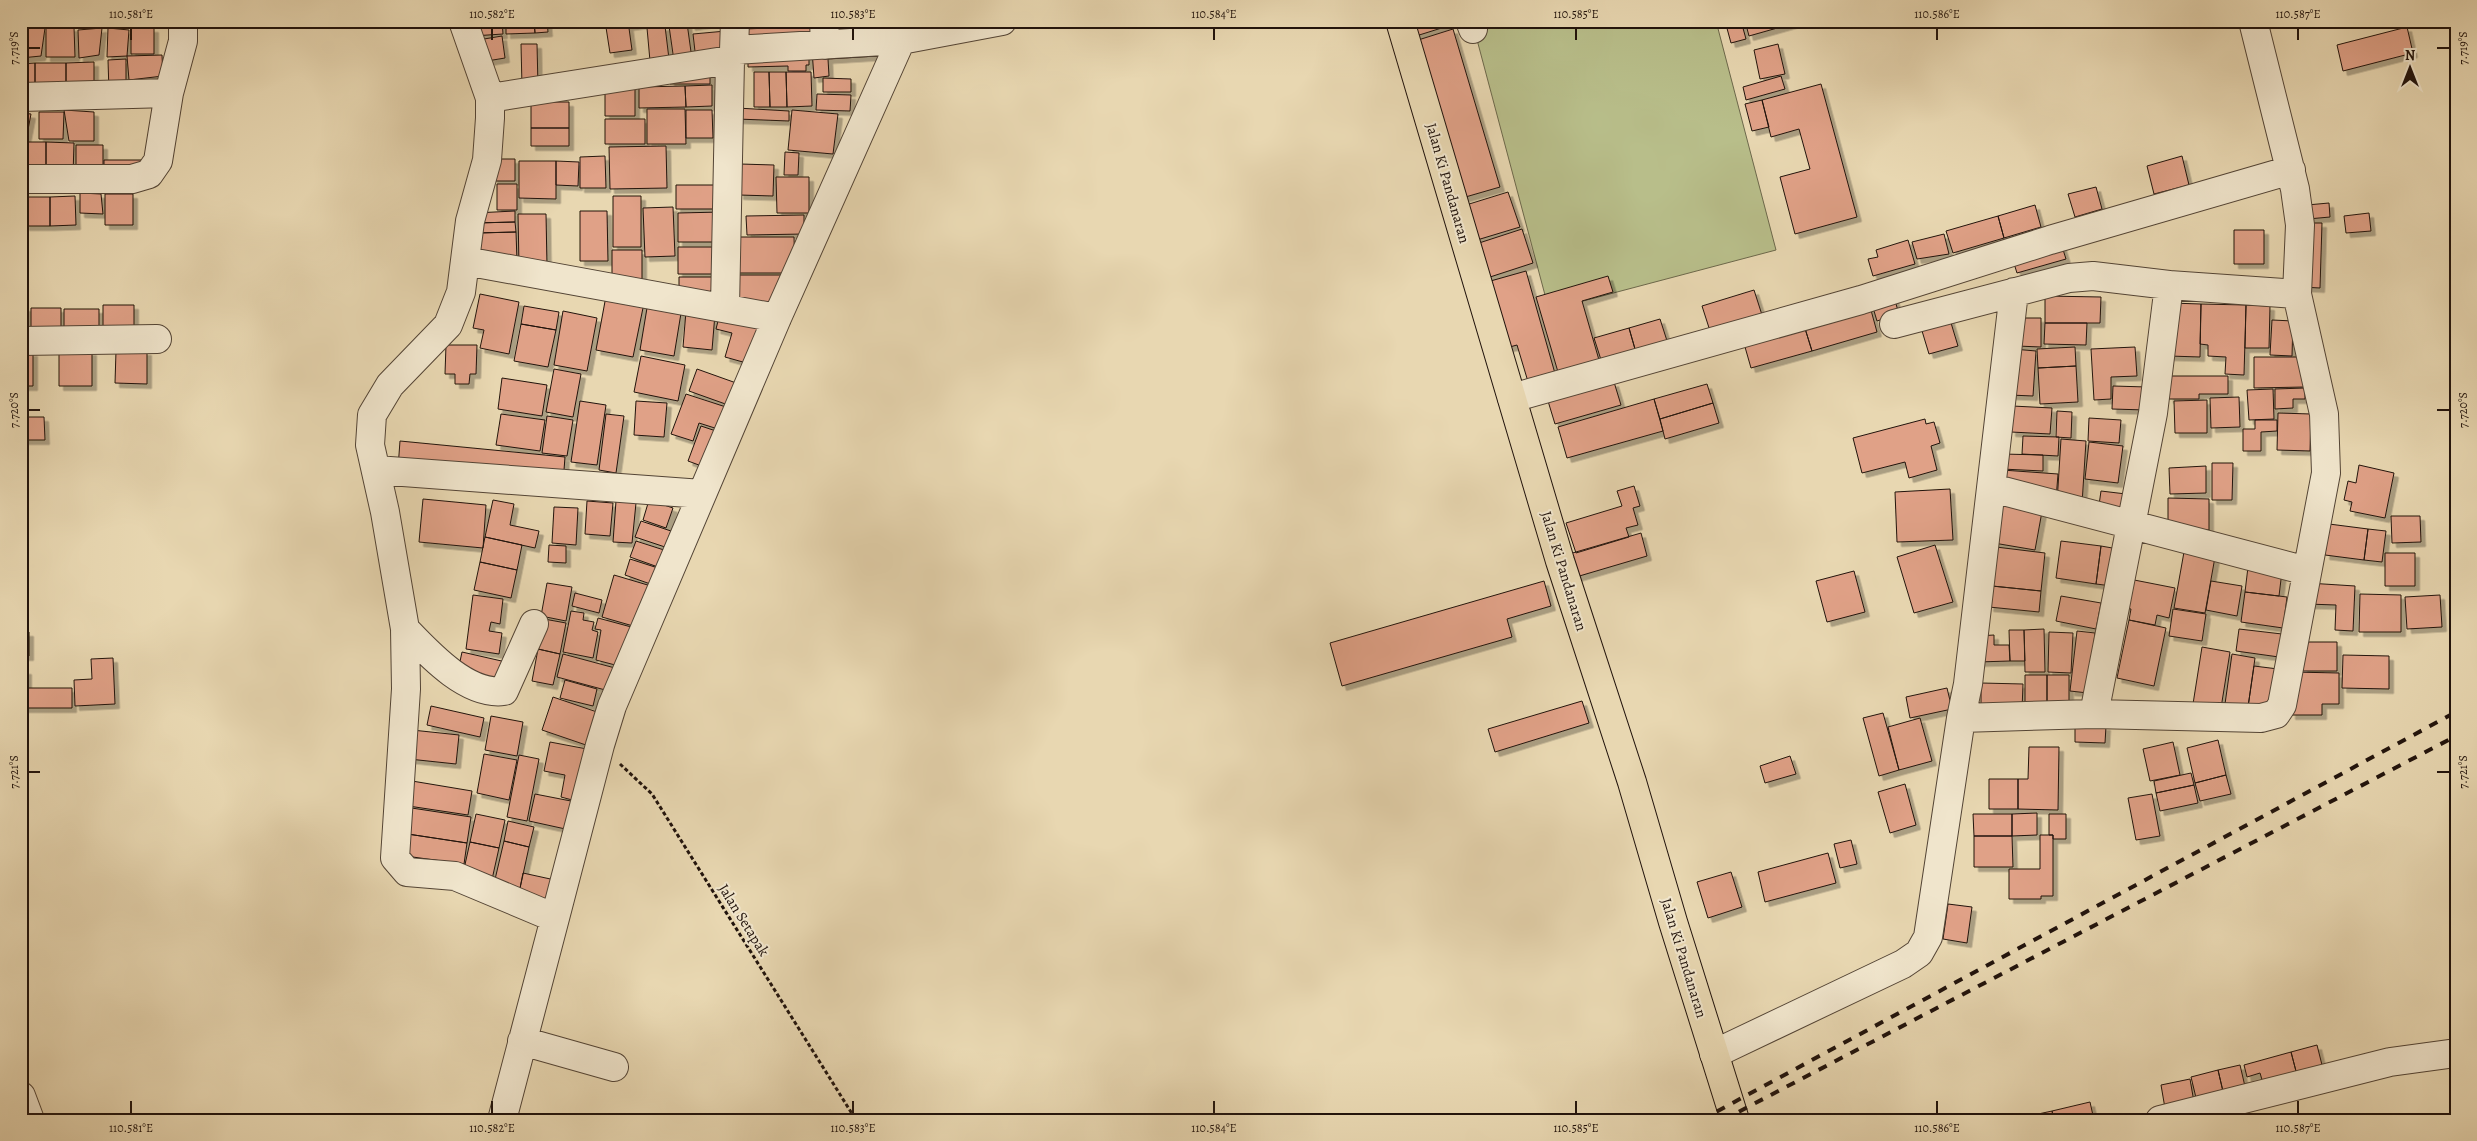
<svg xmlns="http://www.w3.org/2000/svg" width="2477" height="1141" viewBox="0 0 2477 1141" font-family="Alegreya,serif">
<style>
.green{fill:#b8be8a;stroke:#6c684b}
.building{fill:#e0a187;stroke:#21130c;filter:url(#shadow)}
.lines{fill:none;stroke-linecap:round;stroke-linejoin:round}
.minor-casing{stroke:#534435;stroke-width:30}
.major-casing{stroke:#21130c;stroke-width:30}
.path{stroke:#21130c;stroke-width:3;stroke-dasharray:4 2.5;stroke-linecap:butt}
.minor{stroke:#f0e5cc;stroke-width:28}
.major{stroke:#e8d7b1;stroke-width:28}
.rail{stroke:#21130c;stroke-width:4;stroke-dasharray:9 9;stroke-linecap:butt}
.ticks{fill:none;stroke:#21130c;stroke-width:2}
.labels{text-anchor:middle;dominant-baseline:central;stroke-width:4;stroke-linejoin:round;paint-order:stroke}
.street-label{font-size:15px;fill:#21130c;stroke:#f0e5cc}
.neatline{fill:none;stroke:#21130c;stroke-width:2}
.ticks-label{font-size:12px;text-anchor:middle;fill:#21130c}
</style>
<defs>
<filter id="shadow"><feDropShadow dx="4.5" dy="4.5" stdDeviation="0" flood-color="#0004"/></filter>
</defs>
<rect width="100%" height="100%" fill="#e8d7b1"/>
<filter id="stains"><feTurbulence type="fractalNoise" baseFrequency=".004" numOctaves="4"/><feColorMatrix values="0 0 0 0 .2 0 0 0 0 .09 0 0 0 0 .02 0 0 0 .5 -.17"/></filter>
<radialGradient id="worn" r=".72"><stop offset=".6" stop-color="#630" stop-opacity="0"/><stop offset="1" stop-color="#630" stop-opacity=".3"/></radialGradient>
<!-- green -->
<path class="green" d="M1472 21H1716L1776 250 1549 310Z"/>
<!-- building -->
<path class="building" d="M472 21H502L503 34 473 36Z
M506 21H534L535 33 506 34Z
M534 21H547L548 32 535 33Z
M605 21H628L632 50 610 53Z
M628 21H657V22L629 26Z
M690 21H716V22L691 26Z
M748 21H786V26H748Z
M1411 21H1446L1448 26 1416 36Z
M1725 21H1741L1746 39 1731 43Z
M1745 21H1802L1749 36Z
M687 23 692 59 674 61 669 26Z
M665 26 669 59 650 61 647 28Z
M822 26V42L745 45 744 29Z
M74 27 75 57H46V28Z
M2407 27 2413 53 2343 71 2337 45Z
M22 28H45L41 56 21 58Z
M102 28 99 55 79 58 78 30Z
M108 28 129 30 127 56 107 57Z
M131 28H154V54H131Z
M1453 29 1500 187 1462 198 1415 41Z
M726 31 728 57 696 60 693 34Z
M502 36 505 58 481 62 478 40Z
M521 44H537L538 87H522Z
M876 44 877 56 828 59 829 76 814 78 812 50Z
M1778 44 1785 74 1760 79 1754 50Z
M809 49V65H806V71H788V66L748 67V51Z
M162 55 163 76 129 80 127 56Z
M126 59V92H109L108 60Z
M94 62V91L66 92V63Z
M35 63H66V92H35Z
M35 63V92H21V64Z
M670 70H710V84H670Z
M754 72H769L770 107H754Z
M769 72H786L787 107H770Z
M786 72H811L812 106 787 107Z
M1781 76 1785 89 1746 100 1743 87Z
M823 78 851 79V92H823Z
M1821 84 1857 217 1795 234 1780 177 1810 169 1799 129 1771 137 1762 100Z
M605 85H635V116H605Z
M712 85V106L686 107 685 86Z
M685 86 686 107 639 108V87Z
M817 94 851 95 850 111 816 110Z
M1762 100 1769 127 1752 131 1745 104Z
M531 102H569V128H531Z
M737 108 789 111V121L737 119Z
M647 109H685L686 144H647Z
M64 110 94 112V141H69Z
M686 110H712L713 138H686Z
M792 110 838 114 833 154 788 150Z
M39 112H64L63 139H39Z
M21 113 31 114 26 140 21 139Z
M605 119H645V144H605Z
M531 128H569V146H531Z
M21 142H46V173L21 172Z
M46 142 74 143 73 175H46Z
M76 145H103V176L76 177Z
M666 146 667 188 610 189 609 147Z
M785 152 799 153 798 175H784Z
M605 156 606 188H580V157Z
M2182 156 2189 185 2154 194 2147 166Z
M493 159H515V181H493Z
M104 160H143V172H104Z
M519 161H556V199L519 198Z
M556 161 579 162 578 186 556 185Z
M740 164 774 165 773 196 739 195Z
M776 177H809V213H777Z
M497 184H517V210H497Z
M676 185H721V209H676Z
M2096 187 2102 209 2075 217 2068 194Z
M1508 192 1520 227 1477 240 1466 205Z
M80 193 101 194 103 214 80 213Z
M105 194H133V225H105Z
M75 196 76 225 50 226V197Z
M613 196H641V247H613Z
M24 197H50V226H25Z
M2329 203 2330 217 2308 219 2307 205Z
M2035 205 2041 227 2004 238 1998 216Z
M673 207 675 256 645 257 643 208Z
M515 211V222L475 223V213Z
M580 211H607L608 261H580Z
M722 212V242H678V213Z
M2369 213 2371 231 2346 233 2344 216Z
M518 214H546L547 265H519Z
M804 215V234L747 235 746 216Z
M1998 216 2004 238 1953 253 1946 231Z
M515 222 516 232 475 233V223Z
M2304 223H2322L2320 288 2302 287Z
M1522 229 1533 263 1487 278 1476 244Z
M2234 230H2264V264H2234Z
M516 232 517 261H480L479 233Z
M1944 234 1949 254 1917 259 1912 242Z
M731 237H794L795 273H731Z
M1908 240 1915 264 1873 276 1868 259 1878 257 1876 250Z
M2060 240 2066 259 2017 273 2011 254Z
M678 247H722V274H678Z
M612 250H642V279H612Z
M1526 271 1556 377 1529 385 1517 345 1506 348 1487 282Z
M731 275H783L773 308 731 306Z
M1608 276 1613 292 1582 301 1599 360 1558 372 1536 297Z
M679 277H719V298H679Z
M1754 290 1763 318 1711 334 1702 306Z
M480 294 519 302 509 354 480 348 484 330 473 328Z
M1893 294 1899 314 1877 321 1871 301Z
M606 296 644 303 633 357 596 350Z
M2045 296 2101 297 2100 323H2045Z
M648 302 682 307 674 356 640 350Z
M1869 303 1877 332 1812 351 1803 322Z
M2170 303 2201 304 2200 357 2169 356Z
M2201 304 2246 305 2244 375 2225 374 2226 357 2208 356V345L2200 344Z
M103 305H134V336H103Z
M2246 305 2270 306 2269 348H2245Z
M524 306 559 312 556 330 521 324Z
M21 307H27V337H21Z
M31 308H61V337H31Z
M64 309H99V337H64Z
M563 311 597 318 587 371 554 365Z
M686 311 715 314 712 350 683 347Z
M720 313 761 321 750 364 725 357 732 333 716 329Z
M1948 313 1958 346 1929 354 1919 321Z
M2018 318H2041V347L2017 346Z
M1660 319 1669 347 1637 356 1629 328Z
M2272 320 2293 321 2292 356 2270 355Z
M1803 322 1812 351 1751 368 1743 340Z
M2045 323H2087L2086 345 2044 344Z
M521 324 556 330 548 367 514 361Z
M1629 328 1637 356 1603 366 1594 338Z
M446 345H477L476 374H470L469 384H455V374H445Z
M2075 347 2076 366 2038 368 2037 349Z
M2135 347 2137 376 2111 377V399L2094 400 2091 349Z
M2013 349 2036 351 2033 396 2010 395Z
M59 351H92V386H59Z
M116 351H147V384L115 383Z
M21 352H33V386H21Z
M641 356 685 365 678 401 634 392Z
M2254 357H2304V387L2254 388Z
M2076 366 2078 402 2040 404 2038 368Z
M554 369 581 374 573 417 546 412Z
M697 369 739 384 731 406 689 391Z
M2169 376H2228V394H2199V399H2169Z
M502 378 547 385 542 416 498 409Z
M1614 382 1621 405 1555 424 1548 401Z
M1707 384 1713 403 1660 419 1654 399Z
M2113 386 2147 387 2146 410 2112 409Z
M2305 388V399H2293V408L2275 409V389Z
M2273 389 2274 419 2249 420 2247 390Z
M686 394 729 408 721 430 699 423 693 441 671 434Z
M2239 397 2240 427 2211 428 2210 398Z
M1654 399 1663 431 1567 458 1558 427Z
M2207 400V433H2175L2174 401Z
M580 401 606 405 597 465 571 462Z
M636 401 667 403 664 437 634 435Z
M1713 403 1719 423 1665 439 1660 419Z
M2012 406 2052 408 2050 434 2011 432Z
M2057 411 2072 412 2071 438 2056 437Z
M2278 413 2311 414 2310 451 2277 450Z
M501 414 545 420 540 451 496 445Z
M606 414 624 416 616 473 599 470Z
M547 416 573 420 567 456 542 453Z
M21 417H44L45 440H21Z
M2089 418 2121 420 2119 443 2088 441Z
M1925 419 1926 424 1934 422 1940 443 1931 446 1937 470 1909 478 1905 462 1862 473 1853 438Z
M2255 420H2277V431L2261 432V451H2243V429H2255Z
M701 426 719 432 707 468 688 461Z
M2023 436 2059 437 2058 456 2022 454Z
M2061 439 2086 441 2082 504 2057 503Z
M400 441 565 457 563 483 398 468Z
M2089 442 2123 446 2118 483 2085 479Z
M2002 454 2043 455V471L2002 469Z
M2212 463H2233L2232 500H2212Z
M2359 465 2394 473 2385 518 2350 511 2352 502 2344 500 2348 481 2356 483Z
M2206 466V493L2170 494 2169 468Z
M2002 470 2058 474 2056 499 2001 489Z
M1634 486 1640 506 1633 508 1638 525 1626 528 1629 537 1576 553 1566 523 1622 506 1617 491Z
M1950 489 1953 540 1897 542 1895 492Z
M2101 491 2126 494 2123 515 2098 512Z
M1995 498 2043 506 2035 550 1988 542Z
M2168 498 2209 499V530H2168Z
M423 499 486 505 483 548 419 542Z
M493 500 514 504 510 525 539 531 535 548 485 537Z
M649 500 673 508 666 528 643 520Z
M587 501 613 503 610 536 585 534Z
M616 501 636 503 632 543 613 542Z
M554 507 578 508 576 545 552 543Z
M2391 516H2420L2421 542 2392 543Z
M641 521 671 531 665 547 635 537Z
M2329 524 2368 529 2364 560 2325 555Z
M2368 529 2386 531 2382 562 2364 560Z
M1641 533 1647 556 1576 577 1569 554Z
M485 537 522 545 517 570 480 562Z
M636 541 664 550 658 567 630 557Z
M2061 541 2101 546 2096 584 2056 578Z
M549 545 566 546V563L548 562Z
M1935 545 1953 602 1914 613 1897 557Z
M2101 546 2118 549 2112 586 2096 584Z
M1996 547 2045 553 2041 591 1992 586Z
M2184 552 2215 557 2205 613 2174 608Z
M2385 553H2415V586H2385Z
M630 559 661 569 656 586 625 575Z
M480 562 517 570 511 598 474 590Z
M2248 567 2282 571 2279 596 2245 592Z
M1854 571 1865 612 1827 622 1816 581Z
M614 575 651 586 640 628 602 617Z
M2124 578 2175 588 2169 618 2157 615 2155 625 2129 620 2131 609 2119 607Z
M1544 581 1551 606 1507 619 1512 637 1342 686 1330 643Z
M2211 581 2242 586 2237 616 2206 610Z
M547 583 572 587 566 621 541 616Z
M2308 583 2355 586 2353 631 2335 630 2336 605 2307 604Z
M1992 586 2041 591 2039 612 1989 607Z
M2245 592 2287 597 2283 628 2241 622Z
M575 593 602 600 599 613 572 606Z
M2360 594 2401 595V632H2359Z
M473 595 503 599 500 624 491 622 489 631 502 633 499 654 466 649Z
M2440 595 2442 627 2407 629 2405 597Z
M2061 596 2101 603 2096 629 2056 621Z
M2173 609 2206 614 2202 641 2169 636Z
M571 611 584 613 583 620 594 622 592 630 598 632 593 658 563 652Z
M598 618 635 628 619 666 596 660 601 630 595 629Z
M544 619 566 623 560 654 538 649Z
M2129 620 2166 628 2154 686 2117 678Z
M2044 629 2045 672H2025L2024 630Z
M2239 629 2282 634 2279 657 2236 651Z
M2009 630H2024L2025 661H2010Z
M2077 631 2095 633 2088 693 2070 691Z
M21 632H29V656H21Z
M2049 632 2073 633 2071 673 2048 672Z
M1994 635V645H2009L2010 661 1977 662V636Z
M2303 642H2337V671H2303Z
M2202 647 2230 652 2221 708 2193 704Z
M538 649 560 654 553 685 532 681Z
M462 652 506 662 502 680 458 671Z
M563 654 615 668 609 691 557 677Z
M2232 654 2255 658 2248 707 2225 704Z
M2343 655 2389 656V689L2342 688Z
M113 658 115 704 75 706 74 680 92 679 91 659Z
M2254 666 2278 669 2272 711 2248 707Z
M21 670H27V686H21Z
M2292 672 2339 673V704H2322V715H2291Z
M2025 675H2047V705H2025Z
M2047 675H2069V706L2047 705Z
M565 680 597 689 593 706 560 698Z
M1981 683 2023 684 2022 710 1981 709Z
M21 688H72V708H21Z
M1947 688 1952 709 1910 718 1906 697Z
M553 697 597 712 586 745 542 730Z
M1582 701 1589 723 1495 752 1488 729Z
M431 706 484 718 480 737 427 725Z
M1883 713 1899 770 1879 776 1863 718Z
M491 716 523 722 517 756 485 750Z
M1920 718 1932 761 1899 770 1888 727Z
M2075 726H2106L2105 743 2075 742Z
M412 730 459 735 456 764 409 759Z
M2218 740 2226 775 2195 783 2187 748Z
M550 742 587 749 576 801 561 797 565 775 544 771Z
M2173 742 2180 775 2150 781 2143 749Z
M2029 747H2059L2058 810 2018 809V779H2028Z
M484 754 517 760 509 800 477 793Z
M519 755 539 759 527 821 507 817Z
M1790 756 1796 774 1765 783 1760 766Z
M2191 773 2194 785 2156 793 2154 781Z
M2226 775 2231 794 2200 801 2195 783Z
M1989 779H2018V809H1989Z
M406 780 472 791 468 815 402 805Z
M1905 784 1916 825 1890 833 1878 792Z
M2194 785 2198 803 2160 811 2156 793Z
M535 794 576 802 570 830 529 821Z
M2152 794 2160 836 2136 840 2128 798Z
M405 807 471 817 467 843 401 833Z
M2037 813V835L2012 836V814Z
M476 814 505 820 499 848 470 842Z
M1973 814H2012V836H1974Z
M2049 814H2066V839H2053V835H2049Z
M508 821 534 827 529 847 504 841Z
M401 833 467 843 464 864 398 855Z
M2040 835H2053V896H2041V899H2009V869H2040Z
M1974 836H2012L2013 867H1974Z
M1851 840 1857 864 1840 868 1834 844Z
M504 841 529 847 519 893 493 888Z
M470 842 499 848 491 884 462 878Z
M1828 853 1836 883 1765 902 1758 872Z
M1731 872 1742 907 1708 918 1697 882Z
M523 873 555 880 550 901 519 893Z
M1948 904 1972 907 1967 943 1943 939Z
M2317 1045 2325 1077 2297 1075 2291 1052Z
M2291 1052 2297 1075 2263 1083 2260 1073 2247 1077 2244 1065Z
M2240 1065 2247 1095 2225 1100 2218 1070Z
M2218 1070 2225 1100 2198 1106 2191 1077Z
M2190 1079 2195 1108 2166 1114 2161 1085Z
M2090 1102 2094 1120H2054L2052 1111Z
M2052 1111 2054 1120H2030L2029 1116Z"/>
<g class="lines">
<defs>
<path id="minor" d="M463 21 490 98V118L487 160 470 221 461 292 448 325 390 385 372 415 370 445 385 512 405 629 406 689 395 858 407 872 455 876 555 918 600 745 612 706 777 318 901 40 1002 21
M824 21 825 45
M1470 21 1473 29
M734 50 901 40
M21 97 169 93
M490 98 730 60
M21 179H132L149 174 158 161 169 93 183 41V21
M465 261 777 318
M725 307 730 60 734 50 735 21
M1894 324 2069 278 2093 276 2169 285 2297 294
M21 341 157 339
M1512 398 1861 300 2050 240 2291 170
M376 470 702 494
M1992 488 2307 571
M405 629C428 653 467 696 504 691L534 624
M2094 714 2153 413 2169 285
M1961 718 2094 714 2261 718 2276 714 2282 705 2326 473 2324 414 2297 294 2300 225 2295 189 2253 21
M522 1041 614 1067
M1714 1054 1903 964 1919 953 1928 937 1961 718 1968 684 2014 292
M21 1096 30 1120
M502 1120 555 918
M2160 1120 2390 1062 2456 1053"/>
<path id="major" d="M1400 21 1560 561 1632 782 1673 922 1735 1120"/>
</defs>
<!-- minor casing -->
<use href="#minor" class="minor-casing"/>
<!-- major casing -->
<use href="#major" class="major-casing"/>
<!-- path -->
<path class="path" d="M620 764 652 794 856 1120"/>
<!-- minor -->
<use href="#minor" class="minor"/>
<!-- major -->
<use href="#major" class="major"/>
<!-- rail -->
<path class="rail" d="M1701 1120 2456 712
M1723 1120 2456 736"/>
</g>
<!-- ticks -->
<path class="ticks" d="M131 28V40M492 28V40M853 28V40M1214 28V40M1576 28V40M1937 28V40M2298 28V40M28 48H40M2437 48H2450M28 410H40M2437 410H2450M28 772H40M2437 772H2450M131 1101V1114M492 1101V1114M853 1101V1114M1214 1101V1114M1576 1101V1114M1937 1101V1114M2298 1101V1114"/>
<g class="labels">
<!-- street labels -->
<g class="street-label">
<text transform="translate(1448 183) rotate(74)">Jalan Ki Pandanaran</text>
<text transform="translate(1564 571) rotate(73)">Jalan Ki Pandanaran</text>
<text transform="translate(744 920) rotate(58)">Jalan Setapak</text>
<text transform="translate(1684 958) rotate(73)">Jalan Ki Pandanaran</text>
</g>
</g>
<!-- margin -->
<rect width="2477" height="1141" fill="none" stroke="#e8d7b1" stroke-width="55"/>
<!-- north arrow -->
<g transform="translate(2410 68)" stroke="#f0e5cc" stroke-width="4" paint-order="stroke">
<path d="M0-4L9 19L0 12L-9 19Z" fill="#21130c"/>
<text y="-8" font-size="14" font-weight="bold" text-anchor="middle" fill="#21130c">N</text>
</g>
<rect x="28" y="28" width="2422" height="1086" class="neatline"/>
<g class="ticks-label">
<text x="131" y="18">110.581°E</text>
<text x="492" y="18">110.582°E</text>
<text x="853" y="18">110.583°E</text>
<text x="1214" y="18">110.584°E</text>
<text x="1576" y="18">110.585°E</text>
<text x="1937" y="18">110.586°E</text>
<text x="2298" y="18">110.587°E</text>
<text transform="translate(14 48) rotate(-90)" y="4">7.719°S</text>
<text transform="translate(2463 48) rotate(-90)" y="4">7.719°S</text>
<text transform="translate(14 410) rotate(-90)" y="4">7.720°S</text>
<text transform="translate(2463 410) rotate(-90)" y="4">7.720°S</text>
<text transform="translate(14 772) rotate(-90)" y="4">7.721°S</text>
<text transform="translate(2463 772) rotate(-90)" y="4">7.721°S</text>
<text x="131" y="1132">110.581°E</text>
<text x="492" y="1132">110.582°E</text>
<text x="853" y="1132">110.583°E</text>
<text x="1214" y="1132">110.584°E</text>
<text x="1576" y="1132">110.585°E</text>
<text x="1937" y="1132">110.586°E</text>
<text x="2298" y="1132">110.587°E</text>
</g>
<rect width="100%" height="100%" filter="url(#stains)"/>
<rect width="100%" height="100%" fill="url(#worn)"/>
</svg>
